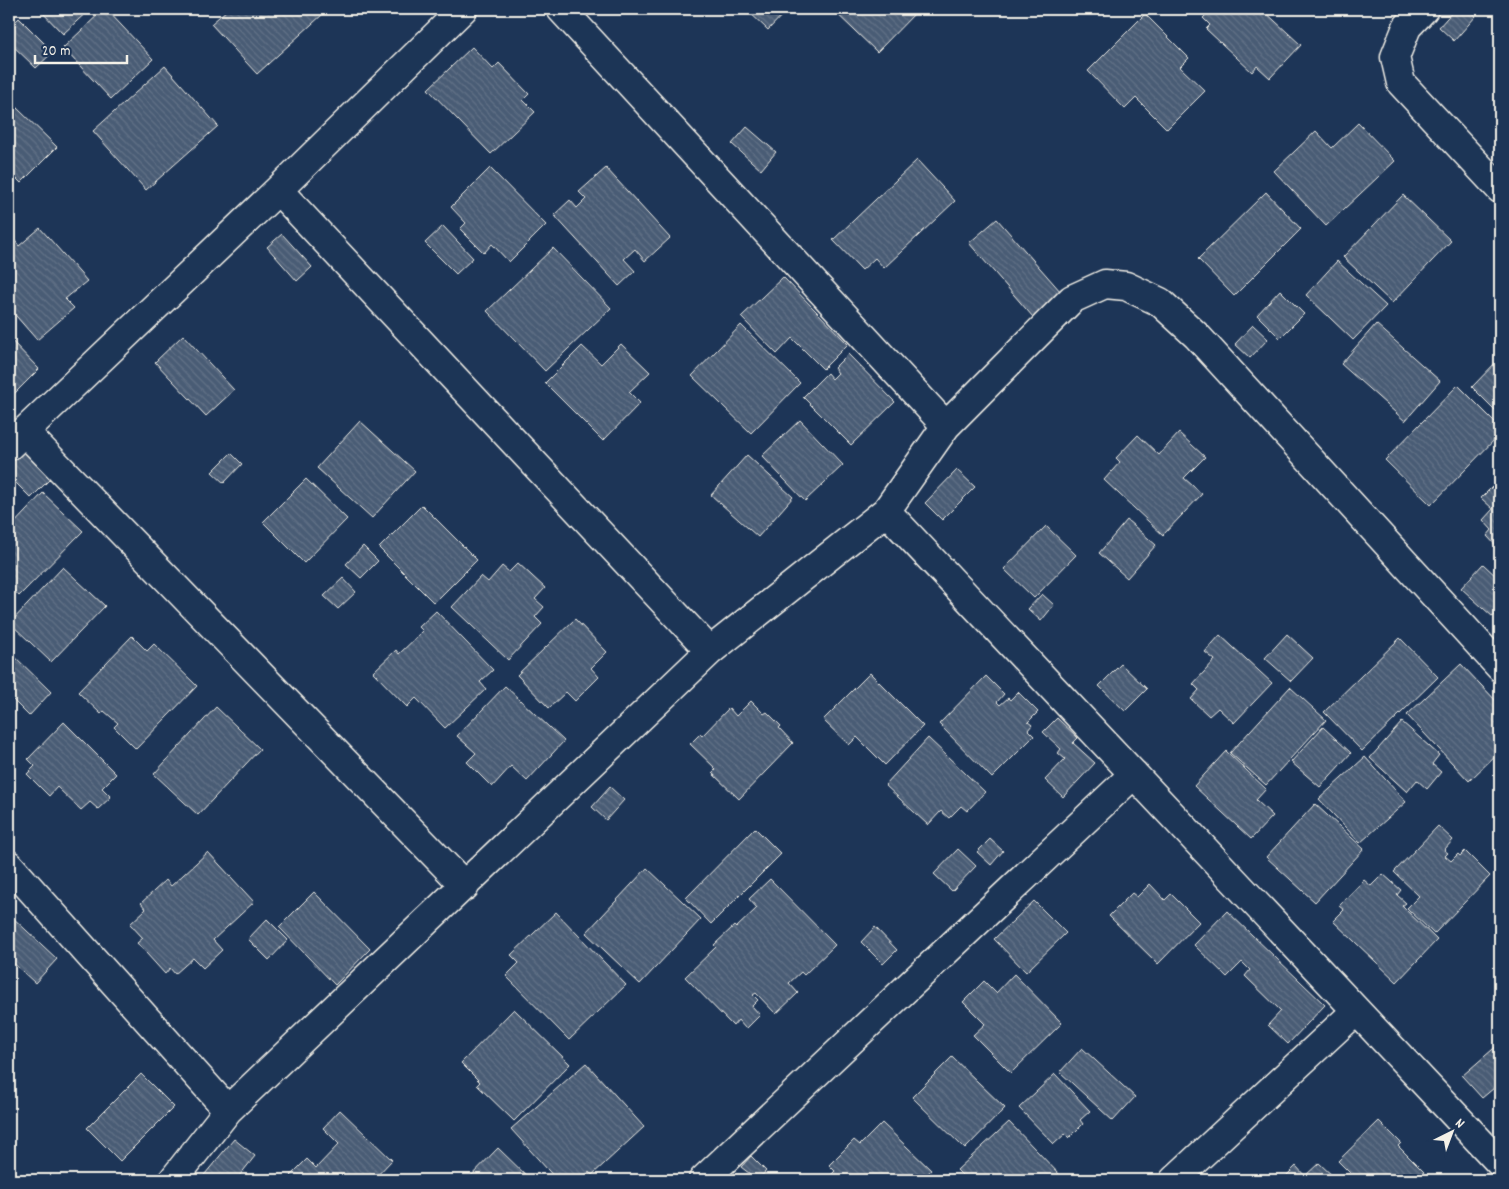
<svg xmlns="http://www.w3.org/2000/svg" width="1509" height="1189" viewBox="0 0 1509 1189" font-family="Dekko,sans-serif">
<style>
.building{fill:url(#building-back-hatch);stroke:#f4f1e8}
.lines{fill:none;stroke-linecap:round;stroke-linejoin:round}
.street-casing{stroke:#f4f1e8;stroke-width:31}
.street{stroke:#1d3557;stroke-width:28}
</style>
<defs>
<pattern id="building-back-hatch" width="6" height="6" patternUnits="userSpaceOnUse" patternTransform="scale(1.25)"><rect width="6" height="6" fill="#485b74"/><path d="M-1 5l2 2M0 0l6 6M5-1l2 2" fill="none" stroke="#637388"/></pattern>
</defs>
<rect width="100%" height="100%" fill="#1d3557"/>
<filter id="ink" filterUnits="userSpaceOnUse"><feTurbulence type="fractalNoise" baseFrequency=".02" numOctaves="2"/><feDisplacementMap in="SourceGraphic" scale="10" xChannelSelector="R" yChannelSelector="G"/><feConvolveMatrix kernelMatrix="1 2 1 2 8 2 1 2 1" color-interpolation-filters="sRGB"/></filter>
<g filter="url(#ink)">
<!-- building -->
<path class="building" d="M39 9H90L63 34Z
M104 9H106L153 59 111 99 63 48Z
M228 9H318L323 14 257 74 211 24Z
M746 9H788L768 30Z
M832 9H919L877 52Z
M1212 9H1262L1301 45 1270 78 1257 66 1252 72 1206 29 1210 25 1203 18Z
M1455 9H1468L1476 16 1454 41 1439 27Z
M1145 14 1189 58 1180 67 1205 91 1167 129 1136 98 1125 109 1088 71Z
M19 18 53 52 36 68 9 42V28Z
M472 47 493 69 499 63 529 94 523 100 535 112 491 154 428 89Z
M165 66 218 126 146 190 93 131Z
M16 107 57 147 21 183 9 171V114Z
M1358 123 1395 161 1326 226 1274 171 1316 131 1332 148Z
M747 127 776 152 761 170 732 144Z
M917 160 955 201 884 268 875 258 862 270 833 240Z
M490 168 546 225 509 262 492 244 484 253 460 229 466 223 451 207Z
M606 168 670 238 645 261 635 249 624 259 635 271 619 286 554 215 570 200 577 208 586 199 579 192Z
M1266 192 1301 229 1234 296 1198 259Z
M1403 195 1451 241 1392 303 1343 257Z
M997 219 1061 292 1033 317 969 243Z
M443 226 473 258 456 274 425 243Z
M40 228 87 281 65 299 74 308 37 340 9 308V233L19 246Z
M282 234 312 267 297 281 267 247Z
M553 248 611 308 545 371 487 311Z
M1337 261 1386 306 1353 340 1306 295Z
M783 277 848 344 823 369 792 338 777 354 741 317Z
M1280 290 1304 314 1280 338 1257 315Z
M1376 324 1440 381 1405 421 1341 364Z
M741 325 800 383 751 433 692 376Z
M1253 325 1268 339 1250 358 1235 344Z
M183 335 234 390 206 416 155 362Z
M9 338 39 369 11 397 9 394Z
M621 344 650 372 629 392 640 403 603 441 545 383 582 346 601 364Z
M848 354 895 402 851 445 803 397 827 373 832 379 838 373 834 368Z
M1500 358V415L1472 387Z
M1458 385 1500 427V434L1431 505 1385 460Z
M800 420 843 465 805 501 762 456Z
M360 421 415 471 372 518 317 468Z
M1179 433 1205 457 1184 478 1202 494 1163 535 1104 480 1120 462 1116 458 1138 435 1159 455Z
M28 445 56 473 31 498 9 476V465Z
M231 453 242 464 224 483 212 472Z
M747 455 793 497 758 537 711 495Z
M957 470 975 487 942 520 925 503Z
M306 479 347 519 304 563 263 522Z
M1500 479V550L1487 536 1492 530 1483 520 1493 509 1481 498Z
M43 493 83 531 19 596 9 585V529Z
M422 505 477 560 434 603 379 548Z
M1127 520 1156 545 1127 578 1099 553Z
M1046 526 1076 555 1034 598 1004 569Z
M363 546 378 561 361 578 346 564Z
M518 563 545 588 535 599 544 607 535 617 542 624 508 660 452 607 481 576 488 582 502 566 509 572Z
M1483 564 1498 578 1500 575V609L1493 617 1461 588Z
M63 567 105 606 51 662 10 623Z
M343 578 356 592 338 609 324 596Z
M1042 594 1054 605 1041 621 1028 609Z
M436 611 493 670 480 682 486 689 445 728 416 698 407 707 373 672 396 650 399 654 423 631 419 627Z
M575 619 607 652 591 668 599 677 575 701 566 692 549 708 517 675Z
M1287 634 1313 658 1291 681 1265 658Z
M1220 635 1272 683 1234 723 1218 708 1209 716 1191 699 1199 690 1193 684 1215 660 1205 652Z
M132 636 147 651 154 644 197 686 136 749 114 727 118 723 104 711 101 714 78 692Z
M1400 638 1438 677 1362 751 1324 712Z
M9 651 51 692 29 716 9 696Z
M1121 664 1147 689 1125 711 1099 686Z
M1461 664 1500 705V751L1469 781 1407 715Z
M870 673 923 726 885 765 857 737 849 745 823 720Z
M986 676 1004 694 997 702 1000 705 1008 698 1010 700 1018 692 1038 712 1028 722 1032 725 1028 730 1034 736 992 778 939 724Z
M505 686 564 741 527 781 511 766 492 787 467 762 476 753 457 736Z
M1290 687 1326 720 1266 785 1230 753Z
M751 701 764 714 767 712 781 726 779 728 793 743 739 799 712 773 716 769 690 744 700 734 702 736 729 708 736 716Z
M216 707 260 749 198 815 154 774Z
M1057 718 1078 738 1073 743 1095 763 1063 797 1045 780 1065 759 1058 753 1061 749 1043 732Z
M64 722 116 774 102 788 111 797 98 809 90 802 81 810 57 787 49 796 27 774 35 766 28 759Z
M1402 722 1439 755 1432 764 1441 772 1427 789 1417 780 1407 792 1370 758Z
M1323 727 1351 753 1320 787 1291 762Z
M928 738 985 792 967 811 961 806 949 818 941 811 928 825 885 785Z
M1226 751 1266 789 1256 800 1273 816 1251 839 1194 786Z
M1365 757 1406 802 1360 843 1319 799Z
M610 787 624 800 606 820 592 807Z
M1315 804 1364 849 1315 902 1266 857Z
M1438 826 1453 840 1444 850 1448 853 1445 856 1451 861 1458 854 1460 856 1465 851 1490 876 1434 934 1407 908 1419 896 1394 872Z
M755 828 781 854 711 924 686 898Z
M990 839 1003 851 991 865 977 852Z
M958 849 976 866 952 891 934 874Z
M208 852 254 902 213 940 222 950 203 968 193 958 175 974 170 968 165 974 137 943 143 938 130 924 146 909 141 903 166 880 171 886Z
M647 868 701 919 640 984 586 933Z
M1383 874 1401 890 1397 895 1406 903 1402 906 1437 940 1397 982 1333 921 1344 910 1339 906 1364 880 1371 886Z
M770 879 835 945 804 975 801 972 789 983 798 993 776 1014 756 993 753 995 758 1000 752 1006 760 1015 746 1029 738 1020 733 1026 685 977 716 947 714 945 734 926 736 928 757 908 749 899Z
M1150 884 1165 900 1171 894 1199 922 1158 964 1109 916 1132 893 1137 897Z
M314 892 370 949 335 985 279 927Z
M1034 901 1066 933 1026 972 994 939Z
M1227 911 1325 1005 1288 1044 1268 1025 1281 1011 1245 976 1250 970 1242 962 1227 977 1194 945Z
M556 912 626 985 569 1040 506 976 519 963 511 955Z
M11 916 57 959 35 983 9 959V918Z
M267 919 288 940 269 960 248 939Z
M875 927 897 950 883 964 861 942Z
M1014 974 1062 1023 1011 1073 973 1035 985 1024 963 1002 984 981 996 993Z
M514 1009 570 1064 514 1121 477 1085 480 1082 461 1063Z
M1500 1043V1083L1482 1098 1462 1076Z
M1082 1048 1135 1097 1113 1121 1060 1072Z
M952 1057 1005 1108 965 1149 912 1097Z
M586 1063 644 1127 592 1175 589 1172 580 1180H557L511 1129Z
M141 1074 174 1107 120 1161 87 1128Z
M1055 1074 1090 1111 1080 1120 1083 1124 1069 1138 1065 1134 1054 1144 1019 1108Z
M340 1110 392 1160 373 1180H286L307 1159 316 1168 339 1144 323 1128Z
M1379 1121 1401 1143 1398 1146 1424 1172 1415 1180H1357L1338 1161Z
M1009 1122 1061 1176 1057 1180H967L957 1170Z
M882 1123 931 1170 922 1180H826L835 1171 829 1165 854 1140 860 1145Z
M234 1139 255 1156 236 1180H200Z
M498 1148 531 1180H467Z
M751 1156 766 1171 758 1180 741 1167Z
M1319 1163 1337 1180H1282L1296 1166 1305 1176Z"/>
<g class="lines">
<defs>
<path id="street" d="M561 9 946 426 886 511 1500 1163
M1424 9 1407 27 1395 57 1401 83 1500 189
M278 190 710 651
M946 426 1072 299 1105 284 1126 286 1160 302 1197 336 1500 667
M25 432 465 886
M9 446 278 190 463 9
M9 865 228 1110
M173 1180 228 1110 710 651 886 511
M703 1180 1134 774
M1174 1180 1356 1011"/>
</defs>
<!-- street casing -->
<use href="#street" class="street-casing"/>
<!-- street -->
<use href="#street" class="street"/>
</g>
</g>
<!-- margin -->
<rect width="1509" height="1189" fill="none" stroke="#1d3557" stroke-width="30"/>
<rect x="15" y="15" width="1479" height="1159" fill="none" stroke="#f4f1e8" stroke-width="2" filter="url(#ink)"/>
<!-- north arrow -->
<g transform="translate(1452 1132) rotate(42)" stroke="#1d3557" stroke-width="4" paint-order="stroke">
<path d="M0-4L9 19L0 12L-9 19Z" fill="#f4f1e8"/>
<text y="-8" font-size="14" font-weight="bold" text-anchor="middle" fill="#f4f1e8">N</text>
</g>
<!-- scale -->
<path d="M35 55v8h92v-8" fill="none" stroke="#f4f1e8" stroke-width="2.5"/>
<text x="42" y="55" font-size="15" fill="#f4f1e8" stroke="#1d3557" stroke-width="4" paint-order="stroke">20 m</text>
</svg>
